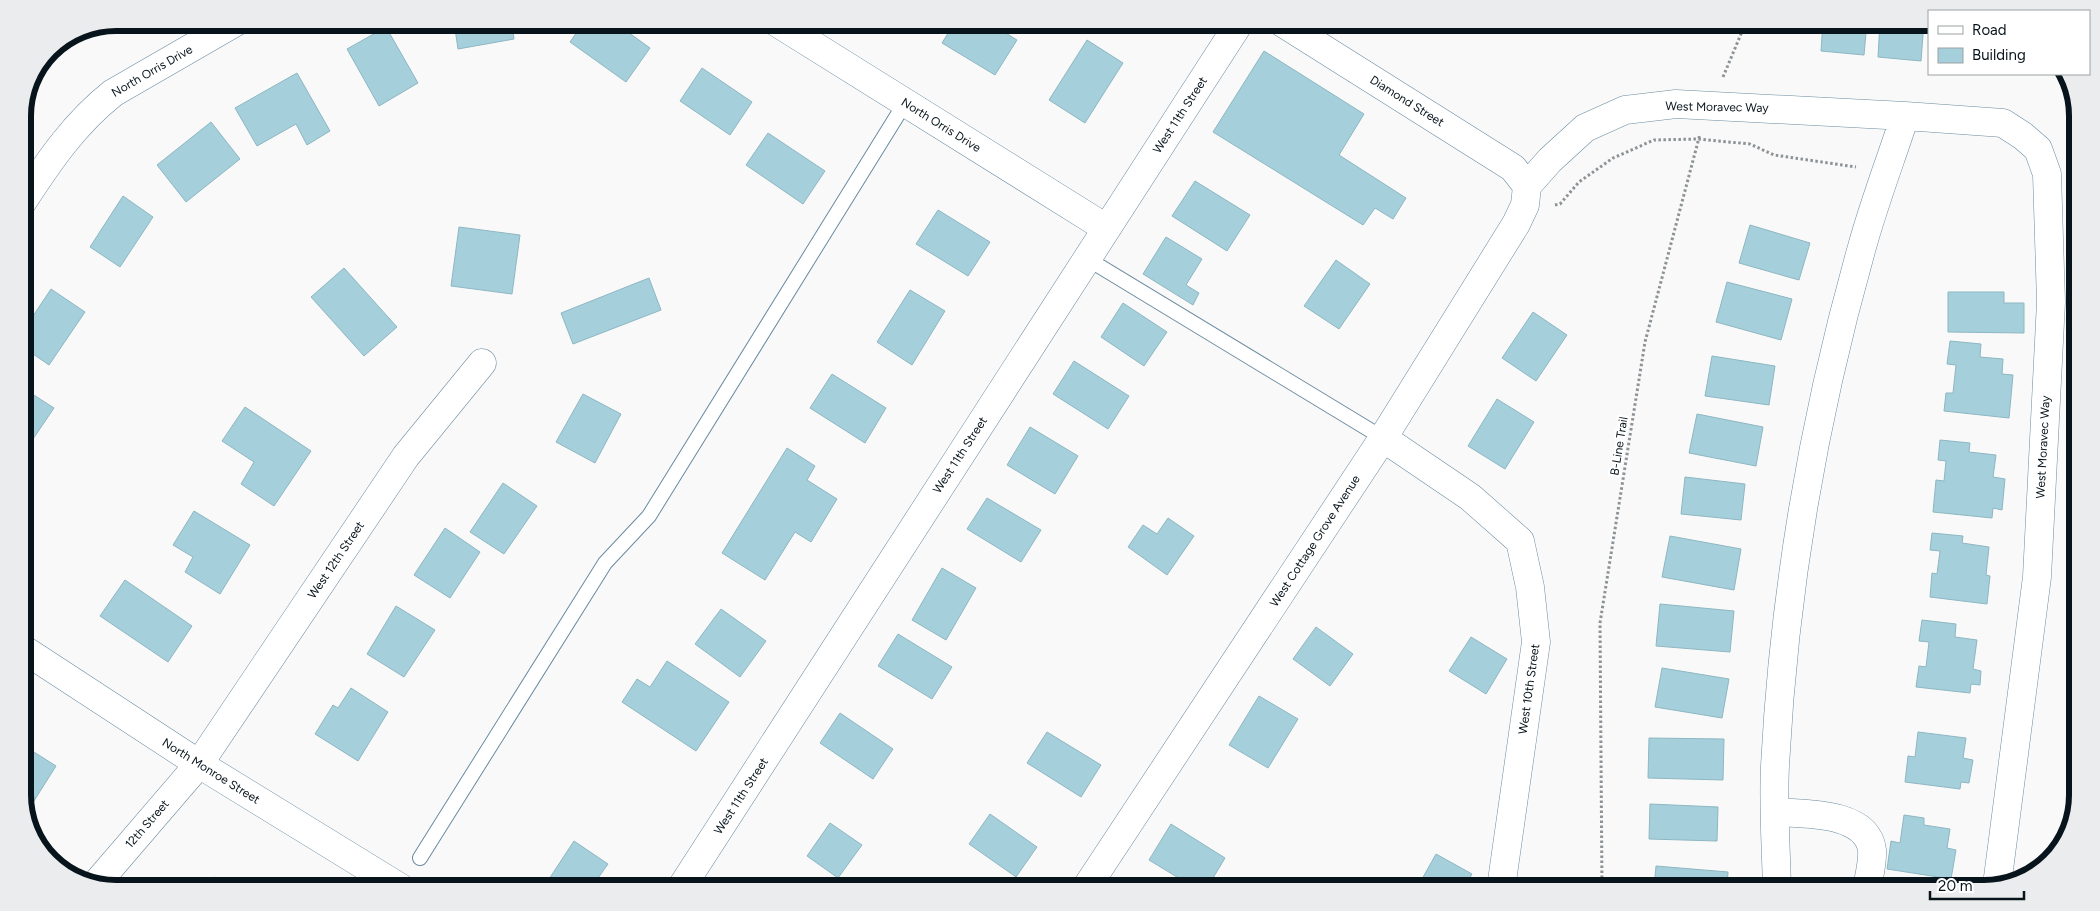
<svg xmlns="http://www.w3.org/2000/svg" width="2100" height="911" viewBox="0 0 2100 911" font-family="Figtree,sans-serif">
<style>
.building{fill:#a5cfdb;stroke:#8db7c2}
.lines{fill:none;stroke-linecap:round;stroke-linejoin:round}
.service-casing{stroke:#6b8ba0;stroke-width:16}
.minor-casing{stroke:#6b8ba0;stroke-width:29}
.tertiary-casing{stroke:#6b8ba0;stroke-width:29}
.path{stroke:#8c9295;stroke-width:3;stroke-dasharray:2.5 2.5;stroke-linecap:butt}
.service{stroke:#fff;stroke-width:14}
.minor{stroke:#fff;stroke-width:28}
.tertiary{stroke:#fff;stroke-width:28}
.labels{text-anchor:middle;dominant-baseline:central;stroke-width:4.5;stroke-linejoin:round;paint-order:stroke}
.street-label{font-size:12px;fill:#08141b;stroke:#fff}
.rim{fill:none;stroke:#08141b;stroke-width:6}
</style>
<rect width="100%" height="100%" fill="#f9f9f9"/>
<!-- building -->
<path class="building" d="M454 22H512L514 39 458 49Z
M584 22H614L650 48 626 82 570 42Z
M955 22H988L1017 40 995 75 942 43Z
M1360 22H1379L1374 31Z
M1823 22H1867L1864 55 1821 51Z
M1880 22H1924L1921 61 1878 57Z
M386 27 418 83 379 106 347 49Z
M1087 40 1123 63 1085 123 1049 100Z
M1264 51 1364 114 1339 155 1406 198 1393 219 1375 208 1363 225 1213 132Z
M702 68 752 102 730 135 680 101Z
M297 73 330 131 307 145 296 124 257 146 235 108Z
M211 122 240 159 186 202 157 165Z
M768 133 825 171 803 204 746 165Z
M1195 181 1250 215 1227 251 1172 216Z
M123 196 153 217 120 267 90 247Z
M938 210 990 242 968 276 916 244Z
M1750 225 1810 243 1799 280 1739 263Z
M459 227 520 235 512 294 451 286Z
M1166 237 1202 259 1186 285 1199 293 1193 305 1143 274Z
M1336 260 1370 284 1339 329 1304 306Z
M344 268 397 327 364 356 311 297Z
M649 278 661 310 573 344 561 313Z
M1727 282 1792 299 1781 340 1716 322Z
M51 289 85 312 49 365 23 347V331Z
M910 290 945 311 912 365 877 342Z
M1948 292H2004V303H2024V333L1948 332Z
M1123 303 1167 332 1144 366 1101 337Z
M1533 312 1567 335 1536 381 1502 358Z
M1950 341 1981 344 1980 357 2003 359 2002 374 2013 375 2009 418 1944 411 1946 393H1953L1956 365 1947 364Z
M1712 356 1775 366 1769 405 1705 396Z
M1074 361 1129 396 1108 429 1053 394Z
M832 374 886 408 865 443 810 408Z
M23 388 54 408 33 439 23 432Z
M583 394 621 414 595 463 556 442Z
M1497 399 1534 422 1505 469 1468 446Z
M245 407 311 451 274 506 241 484 254 462 222 441Z
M1697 414 1763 427 1756 466 1689 453Z
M1030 427 1078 456 1055 494 1007 465Z
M1940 440 1970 443 1969 452 1996 455 1993 477 2005 479 2002 510 1993 508 1992 518 1933 512 1936 480 1944 481 1946 461 1938 460Z
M787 448 815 466 807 480 837 499 811 542 795 532 765 580 722 553Z
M1685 477 1745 484 1741 520 1681 514Z
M503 483 537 506 504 554 470 532Z
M987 498 1041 530 1021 562 967 529Z
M194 511 250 545 220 594 185 572 193 557 173 545Z
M1168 518 1194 536 1167 575 1128 547 1143 525 1157 534Z
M445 528 480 552 450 598 414 575Z
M1932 533 1963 536 1962 543 1989 547 1986 575 1990 576 1987 604 1930 597 1932 573 1937 574 1940 551 1930 550Z
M1670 536 1741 549 1734 590 1662 577Z
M942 568 976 588 946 640 912 620Z
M125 580 192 626 168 662 100 616Z
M1660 604 1734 611 1730 652 1656 646Z
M396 606 435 630 404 677 367 654Z
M721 609 766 641 740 677 695 644Z
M1922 620 1956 624 1955 637 1977 640 1973 669 1981 671 1980 685 1971 684 1970 693 1916 687 1919 666 1926 667 1929 642 1919 641Z
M1316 627 1353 654 1330 686 1293 659Z
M898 634 952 667 932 699 878 666Z
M1471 637 1507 659 1486 694 1449 671Z
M667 661 729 702 696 751 622 702 637 679 650 687Z
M1662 668 1729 679 1722 718 1655 707Z
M351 688 388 712 358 761 315 734 333 705 338 708Z
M1259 696 1298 719 1268 768 1229 745Z
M840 713 893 749 873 779 820 743Z
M1047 732 1101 765 1081 797 1027 763Z
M1918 732 1966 738 1963 758 1973 760 1969 783 1961 782 1960 789 1905 782 1908 756 1915 757Z
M1649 738 1724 739 1723 780 1648 778Z
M23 745 56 766 27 812 23 801Z
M1650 804 1718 807 1717 841 1649 839Z
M990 814 1037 847 1016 877 969 844Z
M1904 815 1924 818V825L1950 829 1947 848 1956 850 1951 879 1887 869 1891 841 1900 843Z
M830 823 862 845 838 878 807 856Z
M1171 824 1225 858 1207 888H1195L1149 860Z
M574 841 608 864 591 888H557L547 882Z
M1436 854 1472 874 1464 888H1417Z
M1656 866 1728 872 1727 888H1654Z
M214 877 232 888H207Z"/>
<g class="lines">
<defs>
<path id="service" d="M1086 258 1383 438
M420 858 605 563 649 516 905 103"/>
<path id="minor" d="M776 22 1106 228
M1281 22 1513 168 1527 186
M1905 116 2003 123 2023 136 2038 149 2047 174 2051 302 2037 577 1997 885
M1527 186 1550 160 1585 128 1625 110 1676 104 1905 116C1891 159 1874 203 1862 247 1814 416 1784 591 1775 766 1773 807 1776 848 1777 888
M23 201C49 161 75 123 113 93L236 22
M1383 438 1470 497 1520 541 1530 587 1536 642 1501 888
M1775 812C1803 814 1867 811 1872 850 1873 862 1869 876 1867 888
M96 884 199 764 406 456 482 363
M1086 888 1383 438 1516 224 1525 205 1527 186"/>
<path id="tertiary" d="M23 649 199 764 401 888
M681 888 1240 22"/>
</defs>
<!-- service casing -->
<use href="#service" class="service-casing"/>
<!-- minor casing -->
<use href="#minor" class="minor-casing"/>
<!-- tertiary casing -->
<use href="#tertiary" class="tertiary-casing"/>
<!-- path -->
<path class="path" d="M1723 77 1746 22
M1555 205 1560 204 1579 182 1613 158 1654 140 1698 139 1750 144 1774 155 1856 167
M1602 888 1600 623 1645 342 1700 134"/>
<!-- service -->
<use href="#service" class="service"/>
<!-- minor -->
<use href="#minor" class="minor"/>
<!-- tertiary -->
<use href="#tertiary" class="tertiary"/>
</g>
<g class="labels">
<!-- street labels -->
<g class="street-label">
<text transform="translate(152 71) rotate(-30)">North Orris Drive</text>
<text transform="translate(1407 101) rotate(32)">Diamond Street</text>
<text transform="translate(1717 107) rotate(1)">West Moravec Way</text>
<text transform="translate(1180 115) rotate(-57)">West 11th Street</text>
<text transform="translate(941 125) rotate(32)">North Orris Drive</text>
<text transform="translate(1619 446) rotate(-81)">B-Line Trail</text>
<text transform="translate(2043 447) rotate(-87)">West Moravec Way</text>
<text transform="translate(960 455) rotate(-57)">West 11th Street</text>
<text transform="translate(1315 541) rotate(-57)">West Cottage Grove Avenue</text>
<text transform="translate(336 560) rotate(-56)">West 12th Street</text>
<text transform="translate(1529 689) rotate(-82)">West 10th Street</text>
<text transform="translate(211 771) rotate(32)">North Monroe Street</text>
<text transform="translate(741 796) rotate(-57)">West 11th Street</text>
<text transform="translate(147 824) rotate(-49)">12th Street</text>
</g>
</g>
<!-- crop -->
<path d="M0 0H2100V911H0ZM116 31H1984A85 85 0 0 1 2069 116V795A85 85 0 0 1 1984 880H116A85 85 0 0 1 31 795V116A85 85 0 0 1 116 31Z" fill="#ebeced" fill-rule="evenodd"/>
<path class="rim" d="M116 31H1984A85 85 0 0 1 2069 116V795A85 85 0 0 1 1984 880H116A85 85 0 0 1 31 795V116A85 85 0 0 1 116 31Z"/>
<!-- legend -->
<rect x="1928" y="10" width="162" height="65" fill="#ffffff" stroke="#9ca1a4"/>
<rect x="1938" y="26" width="25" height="8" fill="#ffffff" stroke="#9ca1a4"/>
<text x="1972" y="35" font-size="15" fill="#08141b">Road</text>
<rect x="1938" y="48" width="25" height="15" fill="#a5cfdb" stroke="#9ca1a4"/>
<text x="1972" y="60" font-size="15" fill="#08141b">Building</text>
<!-- scale -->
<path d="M1930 891v8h94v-8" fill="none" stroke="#08141b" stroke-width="2.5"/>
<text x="1938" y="891" font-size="15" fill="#08141b" stroke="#ffffff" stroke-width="4" paint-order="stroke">20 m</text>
</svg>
